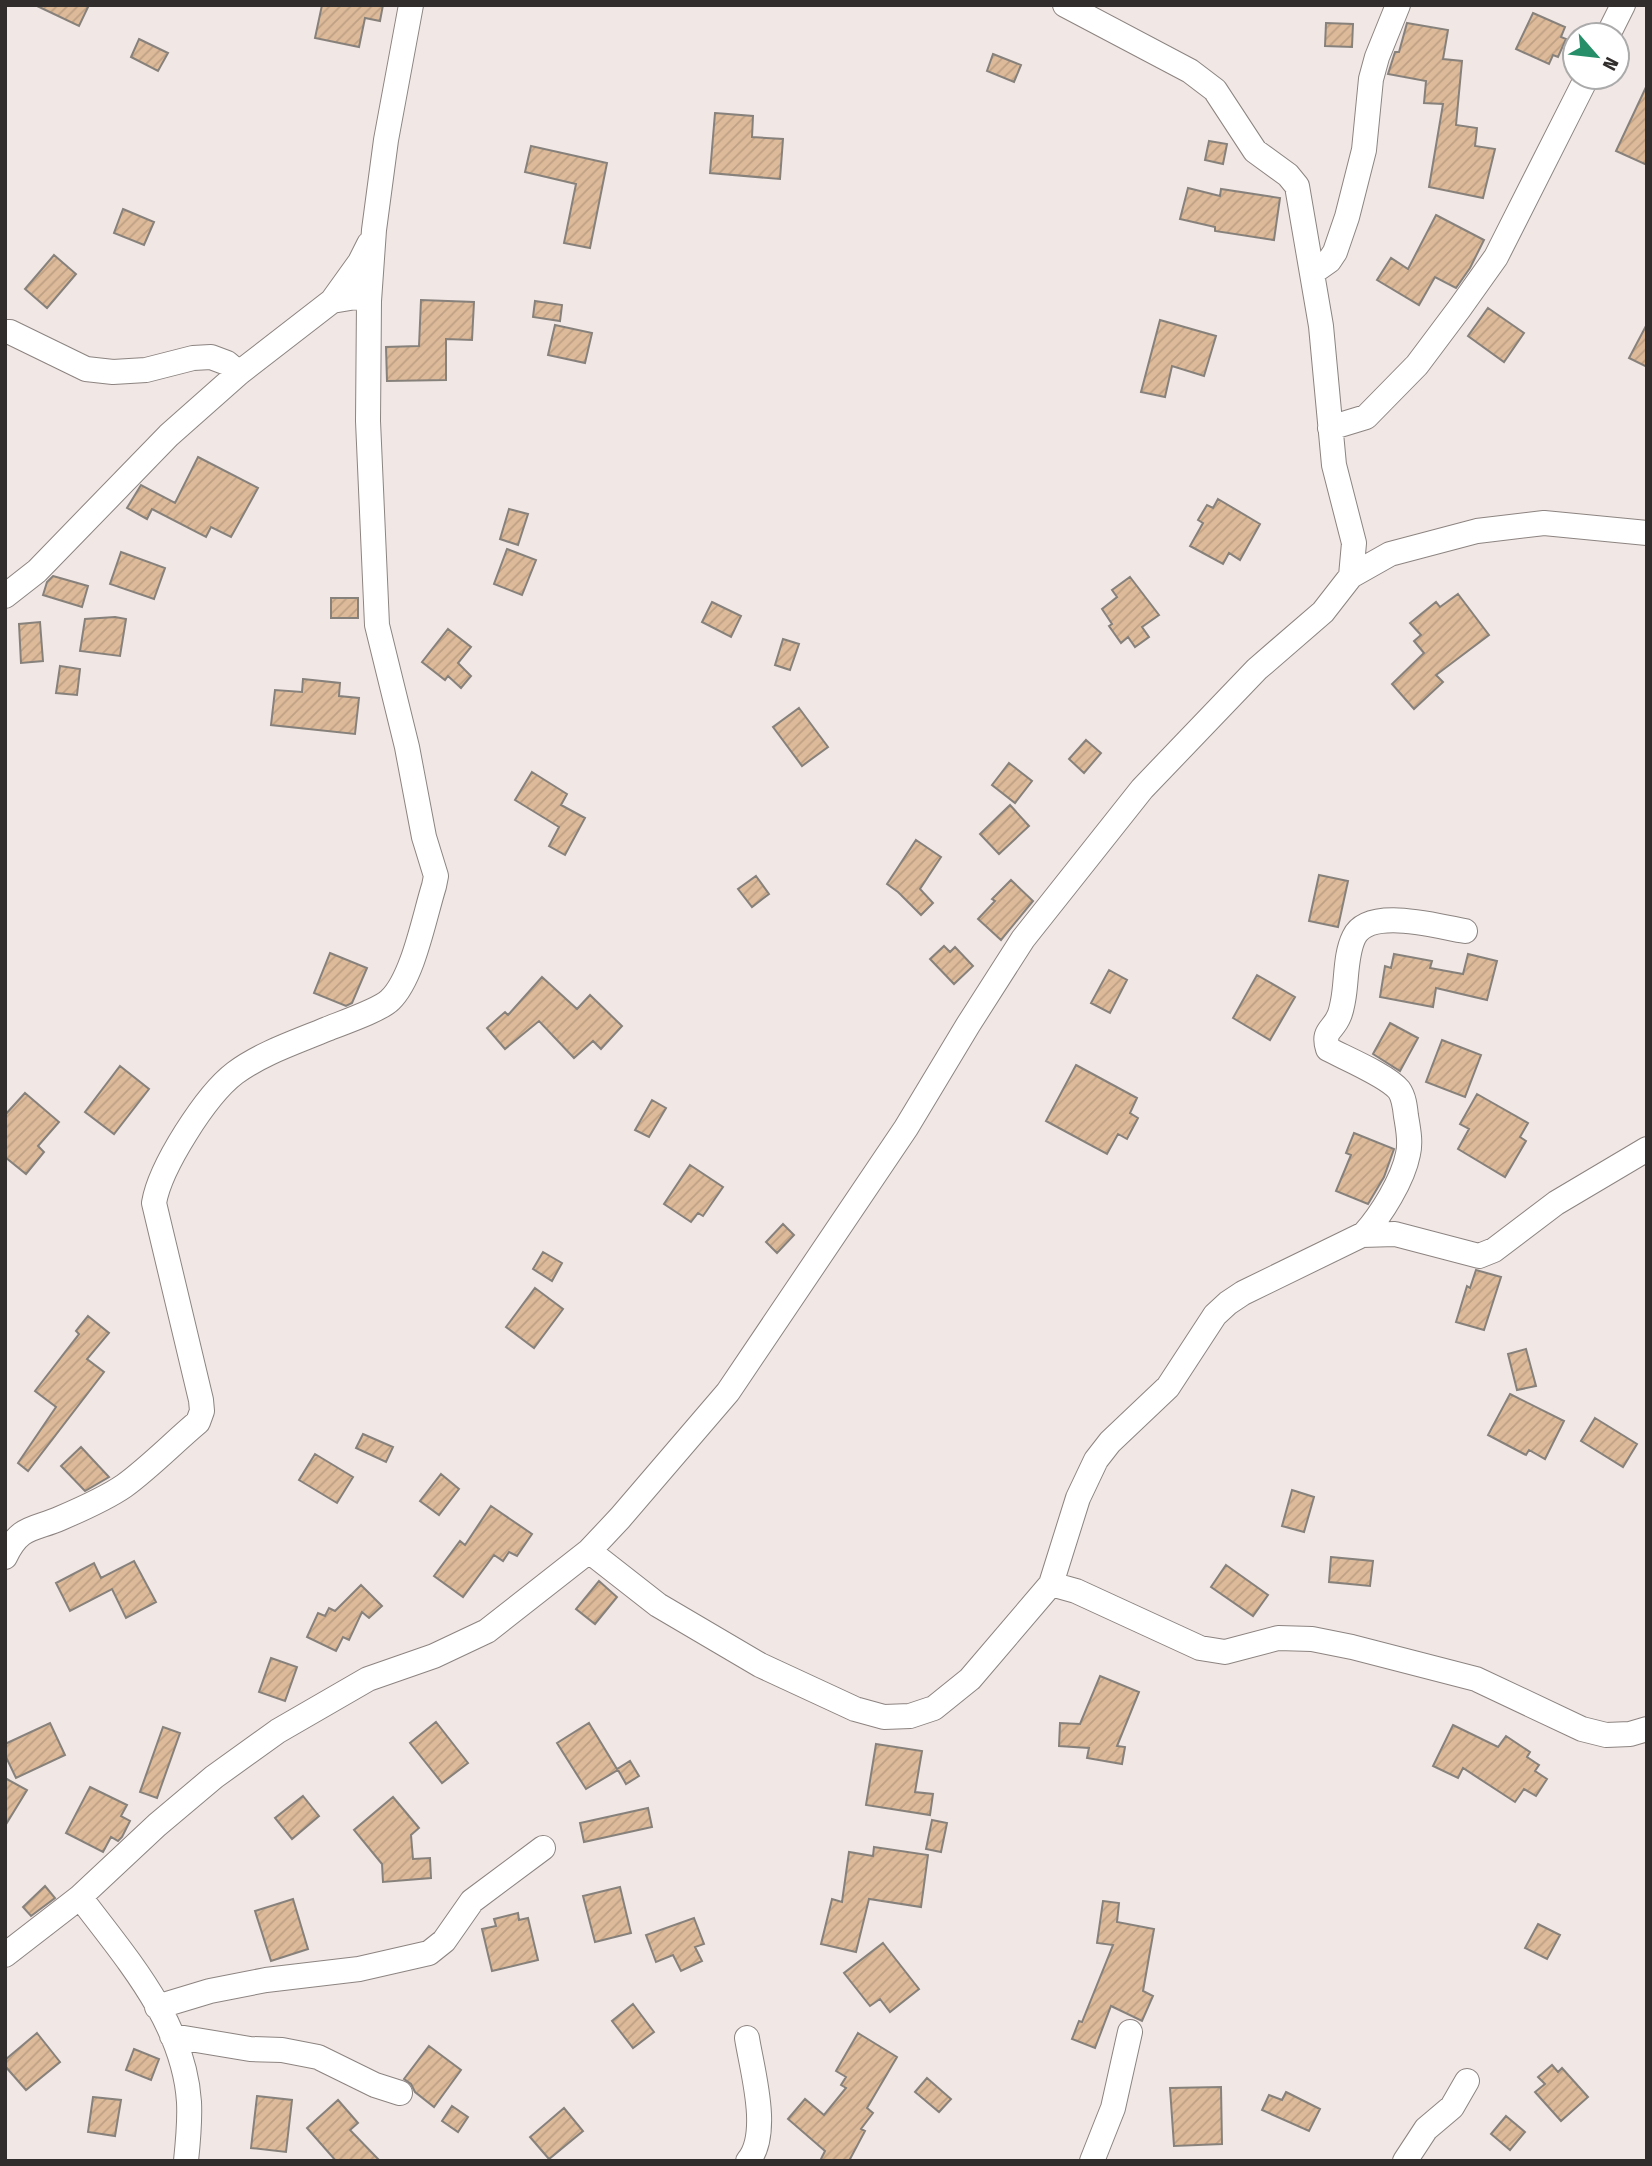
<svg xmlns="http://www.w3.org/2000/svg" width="1652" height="2166" viewBox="0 0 1652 2166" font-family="'Fira Sans Condensed',sans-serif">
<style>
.building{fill:url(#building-hatch);stroke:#87817c;stroke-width:2}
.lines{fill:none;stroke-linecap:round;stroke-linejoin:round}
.minor-casing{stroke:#8c8481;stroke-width:26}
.minor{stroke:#fff;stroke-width:24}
</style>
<defs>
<pattern id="building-hatch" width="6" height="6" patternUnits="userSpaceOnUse" patternTransform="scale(1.75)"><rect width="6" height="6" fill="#ddba99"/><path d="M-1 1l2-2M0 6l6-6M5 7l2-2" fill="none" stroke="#bea084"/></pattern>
</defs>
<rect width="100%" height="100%" fill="#f1e7e4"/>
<!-- building -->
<path class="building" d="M35 5H89L79 26Z
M322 5H383L380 21 365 18 359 47 315 38Z
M1533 13 1565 27 1561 37 1566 39 1558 57 1553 55 1549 64 1516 49Z
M1326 23 1353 24 1352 47 1325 46Z
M1407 23 1448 30 1443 59 1462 61 1456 125 1477 128 1475 146 1495 149 1483 198 1429 187 1443 104 1424 103 1426 81 1388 74 1395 52H1399Z
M139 39 168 53 158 71 131 57Z
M993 54 1021 65 1014 82 987 71Z
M1647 85V165L1616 151Z
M715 113 753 116 752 137 783 139 780 179 710 173Z
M1209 141 1227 144 1223 164 1205 160Z
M531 146 607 163 590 248 564 243 576 184 525 172Z
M1188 188 1220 196 1221 189 1280 198 1274 240 1215 231V227L1180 219Z
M123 209 154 222 144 245 114 233Z
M1436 215 1484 240 1470 268 1456 288 1435 277 1419 305 1377 280 1391 258 1408 269Z
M54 255 76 274 47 308 25 289Z
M421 300 474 302 472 340 446 339V380L387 381 386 347 419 346Z
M535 301 562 305 560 321 533 317Z
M1488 308 1524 333 1504 362 1468 336Z
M1160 320 1216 336 1204 376 1172 366 1165 397 1141 392Z
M1647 324V367L1629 358Z
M555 325 592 333 585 363 548 355Z
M198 457 258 488 231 537 211 527 206 537 152 509 147 519 127 508 141 485 175 503Z
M1218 499 1260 524 1240 560 1229 553 1223 564 1190 546 1203 523 1198 520 1207 505 1213 508Z
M509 509 528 514 518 545 500 539Z
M507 549 536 560 522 595 494 584Z
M121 552 165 568 154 599 110 584Z
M53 576 88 586 82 607 43 595 47 582Z
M1130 577 1159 615 1142 627 1149 637 1135 647 1128 637 1121 643 1109 626 1112 624 1102 609 1117 597 1112 590Z
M1458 594 1489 635 1436 675 1443 682 1414 709 1392 684 1424 653 1414 641 1421 635 1410 623 1436 602 1440 607Z
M331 598H358V618H331Z
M712 602 741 616 731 637 702 622Z
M115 617 126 619 120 656 80 651 85 619Z
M40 622 43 661 21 663 19 624Z
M448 629 471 647 458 663 471 676 461 688 448 676 445 680 422 662Z
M783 639 799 644 790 670 775 665Z
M60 666 80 669 77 695 56 693Z
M303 679 340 683 339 696 359 698 355 734 271 725 275 690 302 692Z
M799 708 828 747 802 766 773 727Z
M1086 740 1101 753 1084 773 1069 759Z
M1009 763 1032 781 1015 803 992 785Z
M532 772 567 794 561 805 585 818 565 855 549 846 559 827 515 800Z
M1010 805 1029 826 999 854 980 834Z
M916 840 941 857 920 889 933 903 921 915 898 892 887 884Z
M1319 875 1348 881 1338 927 1309 921Z
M756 876 769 894 752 907 738 889Z
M1011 880 1033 901 1001 940 978 919 995 901 992 899Z
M944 946 950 952 955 947 973 966 954 984 930 959Z
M330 953 367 968 352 1003 346 1006 314 993Z
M1394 954 1432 961 1430 968 1463 974 1468 954 1497 961 1487 1000 1436 988 1433 1007 1380 997 1385 966 1391 968Z
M1109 970 1127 980 1110 1013 1091 1003Z
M1257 975 1295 997 1270 1040 1233 1018Z
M542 977 577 1009 590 995 622 1026 601 1049 593 1041 574 1058 539 1021 505 1049 487 1028 505 1012 508 1015Z
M1390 1023 1418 1038 1400 1071 1373 1054Z
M1442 1040 1481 1055 1465 1097 1426 1082Z
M1076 1065 1137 1098 1130 1113 1138 1118 1127 1139 1118 1134 1107 1154 1046 1121Z
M120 1066 149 1089 114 1134 85 1112Z
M25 1093 59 1122 38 1146 44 1152 26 1174 5 1157V1115Z
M1477 1094 1528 1123 1520 1137 1526 1141 1505 1177 1458 1149 1469 1129 1460 1124Z
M652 1100 666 1108 649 1137 635 1130Z
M1354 1133 1394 1149 1384 1177 1368 1204 1336 1191 1351 1155 1346 1153Z
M690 1165 723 1187 703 1216 698 1213 691 1222 664 1204Z
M783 1224 794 1235 777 1253 766 1242Z
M543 1252 562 1263 552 1281 533 1269Z
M1476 1270 1501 1277 1484 1330 1456 1322 1467 1286 1470 1288Z
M535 1288 563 1309 534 1348 506 1327Z
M88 1316 109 1333 87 1359 104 1372 28 1471 18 1463 56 1407 35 1391 79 1334 76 1331Z
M1526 1349 1536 1386 1517 1390 1508 1354Z
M1510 1394 1564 1421 1545 1459 1529 1450 1526 1455 1488 1435Z
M1595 1418 1637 1444 1623 1467 1581 1441Z
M363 1434 393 1447 386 1462 356 1448Z
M81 1447 109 1477 85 1491 61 1466Z
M315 1454 353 1477 337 1503 299 1480Z
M441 1474 459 1489 439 1515 420 1501Z
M1292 1490 1314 1497 1304 1532 1282 1526Z
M491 1506 532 1534 517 1556 509 1552 503 1561 494 1555 463 1597 434 1576 460 1541 465 1545Z
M1331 1557 1373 1561 1370 1586 1329 1582Z
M134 1561 156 1602 126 1618 112 1589 70 1611 56 1583 94 1563 101 1578Z
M1226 1565 1268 1595 1253 1616 1211 1587Z
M599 1581 617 1597 595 1624 576 1609Z
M361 1585 382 1606 369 1618 362 1612 349 1640 343 1637 336 1651 307 1637 318 1613 325 1616 329 1608 335 1611Z
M271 1658 297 1667 285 1701 259 1692Z
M1100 1676 1139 1692 1117 1746 1125 1747 1122 1764 1087 1758 1089 1748 1059 1746 1060 1723 1080 1724Z
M436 1722 468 1763 442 1783 410 1743Z
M50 1723 65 1755 16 1778 5 1755V1744Z
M589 1723 617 1769 630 1761 639 1776 626 1784 618 1770 586 1789 557 1743Z
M1453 1725 1498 1747 1506 1736 1530 1752 1527 1757 1539 1765 1535 1771 1547 1779 1536 1796 1524 1789 1515 1802 1463 1768 1458 1778 1433 1766Z
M163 1727 180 1733 157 1798 140 1792Z
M876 1744 922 1751 915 1792 933 1794 930 1815 866 1805Z
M5 1778 27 1790 5 1826Z
M90 1787 127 1805 121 1816 130 1821 122 1837 118 1841 111 1837 103 1852 66 1833Z
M303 1796 319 1816 292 1839 275 1818Z
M393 1797 419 1828 411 1835 413 1859 430 1858 431 1878 383 1882 382 1864 354 1830Z
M648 1808 652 1827 584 1842 580 1823Z
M932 1820 947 1823 941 1852 926 1849Z
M874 1847 928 1855 921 1907 869 1899 856 1952 821 1944 832 1899 842 1902 849 1852 873 1856Z
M45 1886 55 1898 31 1916 23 1907Z
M620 1887 631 1933 595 1942 583 1896Z
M293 1899 308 1949 271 1961 255 1911Z
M1103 1901 1119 1903 1117 1922 1154 1929 1143 1991 1153 1996 1142 2021 1111 2006 1095 2048 1072 2039 1079 2021 1082 2022 1113 1945 1097 1943Z
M518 1913 519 1920 528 1918 538 1960 492 1971 482 1929 496 1926 494 1919Z
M694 1918 704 1944 695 1947 702 1961 681 1971 673 1955 656 1962 646 1935Z
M1538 1924 1560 1935 1547 1959 1525 1948Z
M883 1943 919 1989 890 2012 880 1999 870 2006 844 1973Z
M633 2004 654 2032 633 2048 612 2021Z
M37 2033 60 2062 26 2090 5 2066V2060Z
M858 2033 897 2057 867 2108 873 2113 861 2129 865 2131 849 2161H820L825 2151 788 2119 805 2099 824 2115 846 2088 841 2085 846 2077 836 2071Z
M429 2046 461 2070 434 2107 415 2092 411 2084 404 2079Z
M134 2049 159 2059 151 2080 126 2070Z
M1552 2065 1558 2072 1562 2068 1588 2097 1561 2121 1535 2092 1545 2084 1538 2077Z
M927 2078 951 2099 939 2112 915 2092Z
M1221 2087 1222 2144 1174 2146 1170 2088Z
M1286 2092 1320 2109 1309 2131 1262 2110 1269 2095 1282 2100Z
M257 2096 292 2100 286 2152 251 2148Z
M93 2097 121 2100 115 2136 88 2132Z
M338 2100 358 2123 350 2130 380 2161H336L307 2128Z
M452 2106 468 2117 458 2132 442 2121Z
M564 2108 583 2131 549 2159 530 2137Z
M1506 2116 1525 2132 1510 2150 1491 2134Z"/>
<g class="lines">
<defs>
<path id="minor" d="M1065 5 1190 71 1215 90 1255 151 1288 175 1297 186 1321 326 1334 465 1354 543 1351 576
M1608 35 1623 5
M1312 273 1329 261 1335 252 1347 217 1364 150 1371 79 1377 57 1398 5
M332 301 360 262 369 244
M5 332H10L86 369 113 372 146 370 193 358 211 357 227 363 239 373
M1330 428 1366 417 1417 365 1459 309 1496 257 1587 77
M5 596 37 571 169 435 239 373 332 301 356 297 369 301
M1362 1235 1395 1234 1479 1256 1494 1250 1556 1203 1647 1149
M589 1551 658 1605 760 1665 855 1709 884 1717 910 1716 934 1708 970 1679 1051 1584 1078 1498 1096 1460 1110 1442 1168 1387 1215 1315 1228 1303 1243 1293 1364 1234C1381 1215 1403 1180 1408 1154 1411 1142 1408 1128 1406 1116 1405 1107 1404 1097 1399 1090 1388 1076 1345 1058 1328 1049 1322 1030 1333 1031 1339 1016 1341 1012 1342 1006 1343 1001 1347 981 1345 955 1354 937 1369 906 1438 927 1465 931
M5 1557C20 1525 34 1530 61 1518 82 1509 105 1499 124 1486 150 1467 173 1443 198 1422L202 1411 201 1400 154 1203C160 1167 206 1095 235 1073 262 1053 296 1042 327 1029 342 1023 380 1010 390 1000 413 978 424 918 434 886L436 876 424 837 407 747 377 625 368 421 369 301 374 230 386 140 411 5
M1051 1584 1076 1591 1200 1648 1225 1652 1278 1638 1312 1639 1352 1647 1476 1679 1582 1729 1606 1735 1630 1734 1647 1729
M80 1897C125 1957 184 2022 189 2102 190 2121 188 2142 186 2161
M5 1955 80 1897 157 1825 214 1777 278 1731 368 1679 434 1656 487 1631 589 1551 620 1518 728 1392 906 1128 968 1025 1023 939 1142 789 1257 669 1323 612 1351 576 1390 554 1477 531 1544 523 1647 533
M157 2007 210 1991 266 1980 359 1969 429 1953 444 1941 472 1901 543 1848
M172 2036 250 2049 282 2050 318 2057 375 2085 400 2093
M747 2038C752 2070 771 2134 748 2161
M1092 2161 1113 2108 1130 2032
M1405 2161 1426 2129 1452 2107 1467 2081"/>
</defs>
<!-- minor casing -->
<use href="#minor" class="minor-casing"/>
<!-- minor -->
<use href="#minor" class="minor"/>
</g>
<!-- border -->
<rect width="1652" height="2166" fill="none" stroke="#302d2c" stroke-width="14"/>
<!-- north arrow -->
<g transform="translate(1596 56) rotate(118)"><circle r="33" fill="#ffffff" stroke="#acabab" stroke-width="2"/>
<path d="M0-5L12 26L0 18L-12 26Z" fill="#278e6a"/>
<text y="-10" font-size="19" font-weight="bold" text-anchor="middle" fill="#302d2c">N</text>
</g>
</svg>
